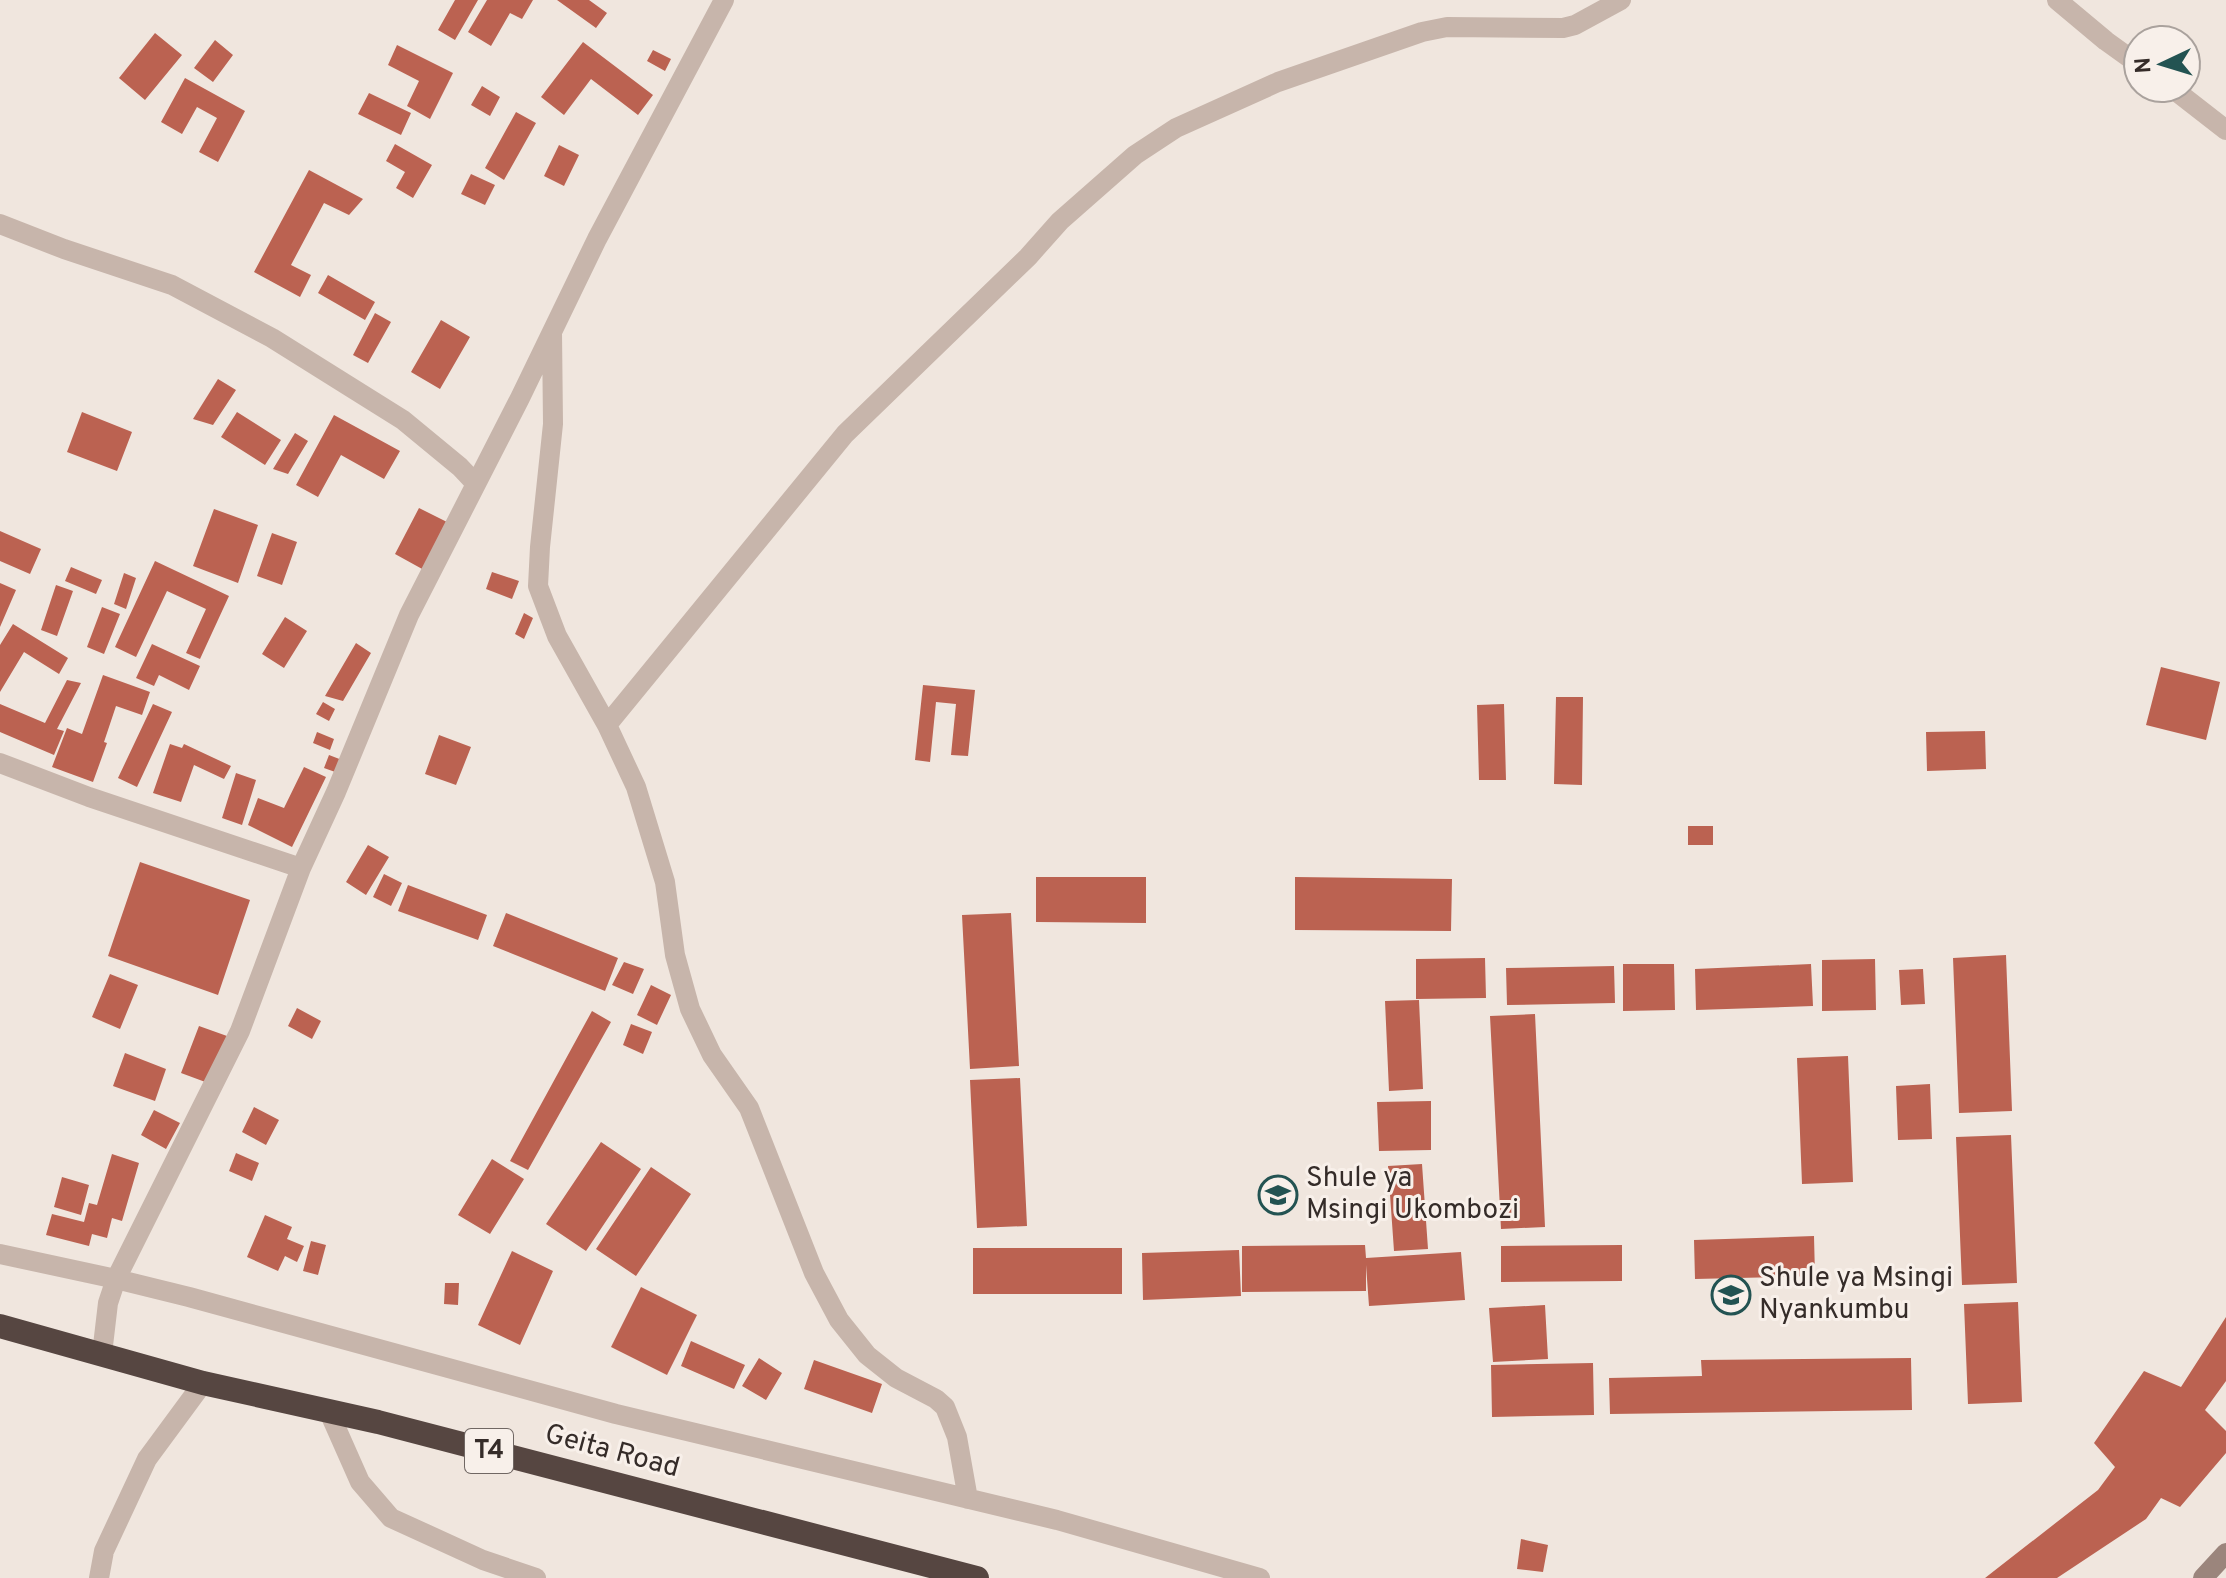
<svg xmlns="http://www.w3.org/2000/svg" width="2226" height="1578" viewBox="0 0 2226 1578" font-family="Overpass,sans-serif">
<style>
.building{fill:#bb6251}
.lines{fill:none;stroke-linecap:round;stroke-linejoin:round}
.street{stroke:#c7b5ab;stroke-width:20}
.secondary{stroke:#9b857c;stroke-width:20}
.highway{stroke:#564641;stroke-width:24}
.labels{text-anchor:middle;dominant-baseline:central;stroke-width:6;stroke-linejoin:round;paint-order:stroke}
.shield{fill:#f8f0ea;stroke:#706763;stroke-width:2}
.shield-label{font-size:26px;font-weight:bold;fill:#352c29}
.poi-label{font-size:28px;fill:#352c29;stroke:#f8f0ea;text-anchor:start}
.street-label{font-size:28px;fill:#352c29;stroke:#f8f0ea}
</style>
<rect width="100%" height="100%" fill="#f0e6de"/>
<!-- building -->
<path class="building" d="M455 0H478L455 40 438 30Z
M487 0H533L522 19 510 13 491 46 468 32Z
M557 0H589L607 13 596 28Z
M155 33 182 55 145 100 119 78Z
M215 40 233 55 213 82 194 68Z
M583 42 653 95 638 115 591 79 564 115 541 97Z
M397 45 453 73 430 119 407 106 419 81 388 65Z
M653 50 671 59 665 71 647 61Z
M185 78 245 111 218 162 199 152 217 118 197 107 182 134 161 122Z
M482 86 500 97 490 116 471 105Z
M369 93 411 113 401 135 358 114Z
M516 112 536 123 504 180 485 168Z
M395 144 432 165 413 198 396 188 405 172 386 161Z
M559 145 579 155 564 186 544 176Z
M309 170 363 199 349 215 324 203 291 265 311 275 300 297 254 272Z
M471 174 495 185 485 205 461 194Z
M328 275 375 302 365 320 318 293Z
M375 313 391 322 368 363 353 355Z
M441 320 470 337 440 389 411 372Z
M218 379 236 390 213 425 193 419Z
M82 412 132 432 117 471 67 452Z
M237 412 281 440 265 465 221 437Z
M334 415 400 451 384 479 341 455 318 497 296 485Z
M295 433 308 441 288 474 273 469Z
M419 508 449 523 424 570 395 554Z
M214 509 258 525 238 583 193 566Z
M0 531 41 549 30 574 0 561Z
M272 533 297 542 282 585 257 576Z
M155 561 229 596 200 659 186 653 206 609 167 591 136 657 115 647Z
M71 567 102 580 96 594 65 581Z
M492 572 519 581 512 599 486 589Z
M124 573 136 578 126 609 114 604Z
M0 583 16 590 0 627Z
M56 585 73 591 57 636 41 630Z
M102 607 120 614 104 654 87 647Z
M524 613 533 618 524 639 515 634Z
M285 617 307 631 284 668 262 654Z
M13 624 68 658 59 674 24 652 0 692V645Z
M356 643 371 653 343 701 325 696Z
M152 644 200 666 189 690 159 675 154 686 136 678Z
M2161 667 2220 682 2206 740 2146 725Z
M103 675 150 692 142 715 116 706 104 742 107 743 93 782 52 767 67 728 82 734Z
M67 680 81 683 57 729 64 731 54 755 0 732V704L45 723Z
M923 685 975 690 968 756 951 755 956 704 936 702 930 762 915 760Z
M1556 697H1583L1582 785 1554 784Z
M323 702 335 709 329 721 316 714Z
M153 704 172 712 137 787 118 778Z
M1504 704 1506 780H1479L1477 705Z
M1985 731 1986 769 1927 771 1926 732Z
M317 732 334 739 330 750 313 743Z
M439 735 471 747 456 785 425 774Z
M170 744 182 748 184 744 231 766 224 779 194 765 181 802 153 793Z
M329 755 342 760 338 773 324 768Z
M304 767 326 777 292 847 248 825 258 798 284 808Z
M236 773 256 780 242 825 222 818Z
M1688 826H1713V845H1688Z
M368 845 389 857 366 895 346 882Z
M140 862 250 900 218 995 108 956Z
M384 874 402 883 391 906 373 897Z
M1036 877H1146V923L1036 922Z
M1295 877 1452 879 1451 931 1295 930Z
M408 885 487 915 478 940 398 911Z
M506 913 618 958 605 991 493 946Z
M1011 913 1019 1066 970 1069 962 915Z
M2006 955 2012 1111 1959 1113 1953 958Z
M1485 958 1486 998 1416 999V959Z
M1875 959 1876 1010 1822 1011V960Z
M624 962 644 969 633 994 612 985Z
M1623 964H1674L1675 1010 1623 1011Z
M1811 964 1813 1006 1696 1010 1695 969Z
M1614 966 1615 1003 1507 1005 1506 968Z
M1923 969 1925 1004 1901 1005 1899 970Z
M110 974 138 985 120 1029 92 1017Z
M651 985 671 995 657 1025 637 1015Z
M1419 1000 1423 1089 1389 1091 1385 1001Z
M297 1008 321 1021 312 1039 288 1026Z
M592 1011 611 1022 528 1170 510 1161Z
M1535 1014 1545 1227 1501 1229 1490 1016Z
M631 1024 652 1032 643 1054 623 1045Z
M199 1026 227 1036 208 1083 181 1073Z
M125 1053 166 1069 155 1101 113 1086Z
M1848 1056 1853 1182 1802 1184 1797 1058Z
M1020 1078 1027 1226 977 1228 970 1080Z
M1930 1084 1932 1139 1898 1140 1896 1086Z
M1431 1101V1150L1379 1151 1377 1102Z
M254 1107 279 1120 266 1145 242 1132Z
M154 1110 180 1123 166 1149 141 1135Z
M2011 1135 2017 1283 1962 1285 1956 1137Z
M601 1142 641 1169 586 1251 546 1224Z
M236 1153 259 1163 252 1181 229 1171Z
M112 1154 139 1163 122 1221 112 1218 107 1238 92 1234 89 1246 46 1235 52 1214 84 1222 89 1203 97 1205Z
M492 1159 524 1179 490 1234 458 1215Z
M1422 1164 1428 1249 1394 1251 1388 1166Z
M651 1167 691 1194 636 1276 596 1249Z
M62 1177 89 1185 81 1215 54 1207Z
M265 1215 292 1227 287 1239 304 1246 297 1262 285 1256 278 1271 247 1257Z
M1814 1236 1815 1276 1695 1279 1694 1240Z
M311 1241 326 1245 318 1275 303 1271Z
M1365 1245 1366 1258 1461 1252 1465 1300 1369 1306 1366 1265V1291L1242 1292V1246Z
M1622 1245V1281L1501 1282V1246Z
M973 1248H1122V1294H973Z
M1239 1250 1241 1296 1143 1300 1142 1253Z
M512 1251 553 1271 520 1345 478 1325Z
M445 1283H459L458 1305 444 1304Z
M641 1287 697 1315 667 1375 611 1347Z
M2018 1302 2022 1402 1968 1404 1964 1304Z
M1545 1305 1548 1359 1493 1362 1489 1308Z
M2226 1317V1381L2205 1410 2226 1431V1453L2180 1507 2161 1498 2146 1519 2057 1578H1985L2098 1490 2115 1467 2094 1443 2144 1371 2181 1387Z
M691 1341 745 1365 734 1389 681 1366Z
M759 1358 782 1373 766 1400 742 1386Z
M1911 1358 1912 1410 1610 1414 1609 1378 1702 1376 1701 1360Z
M814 1360 882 1384 872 1413 804 1389Z
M1593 1363 1594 1415 1492 1417 1491 1365Z
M1521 1539 1548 1545 1543 1572 1517 1569Z"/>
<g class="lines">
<!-- street -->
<path class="street" d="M2057 0 2106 41 2138 64
M2172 88 2226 130
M0 224 64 249 172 285 272 338 403 420 460 467 476 484
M552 332 553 424 540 547 538 586 557 636 607 725 636 787 665 882 675 955 690 1009 712 1055 749 1108 814 1273 839 1320 867 1355 896 1378 936 1399 945 1407 957 1437 968 1499
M607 725 845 434 1028 257 1060 221 1135 155 1176 128 1278 82 1422 32 1447 27 1563 28 1575 25 1621 0
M0 763 89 797 301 868
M0 1254 116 1279 189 1297 616 1414 1057 1520 1260 1578
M102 1354 108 1303 116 1279 240 1031 301 868 336 792 409 615 520 398 597 239 724 0
M329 1412 360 1482 391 1518 483 1560 536 1578
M99 1578 104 1551 147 1459 203 1383"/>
<!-- secondary -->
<path class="secondary" d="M2203 1578 2226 1553"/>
<!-- highway -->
<path class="highway" d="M0 1326 203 1383 378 1422 977 1578"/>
</g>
<!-- icons -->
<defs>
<symbol id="school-ring" viewBox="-11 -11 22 22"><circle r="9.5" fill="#f8f0ea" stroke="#235352" stroke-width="1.5"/><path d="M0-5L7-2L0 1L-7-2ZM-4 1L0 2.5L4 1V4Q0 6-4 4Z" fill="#235352"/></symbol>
</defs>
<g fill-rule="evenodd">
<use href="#school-ring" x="1256" y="1173" width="44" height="44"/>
<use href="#school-ring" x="1709" y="1273" width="44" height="44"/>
</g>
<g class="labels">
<!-- shield labels -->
<rect class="shield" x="465" y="1429" width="48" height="44" rx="6"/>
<g class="shield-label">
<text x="489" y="1451">T4</text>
</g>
<!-- poi labels -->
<g class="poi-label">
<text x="1306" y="1179">Shule ya<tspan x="1306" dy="32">Msingi Ukombozi</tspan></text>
<text x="1759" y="1279">Shule ya Msingi<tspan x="1759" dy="32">Nyankumbu</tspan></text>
</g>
<!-- street labels -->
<g class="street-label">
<text transform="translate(612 1452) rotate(15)">Geita Road</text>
</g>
</g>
<!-- north arrow -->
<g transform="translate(2162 64) rotate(266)"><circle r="38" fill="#f8f0ea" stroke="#aaa29d" stroke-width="2"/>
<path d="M0-6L14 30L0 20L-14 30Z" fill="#235352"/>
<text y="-12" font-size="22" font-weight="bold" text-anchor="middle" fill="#352c29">N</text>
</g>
</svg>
